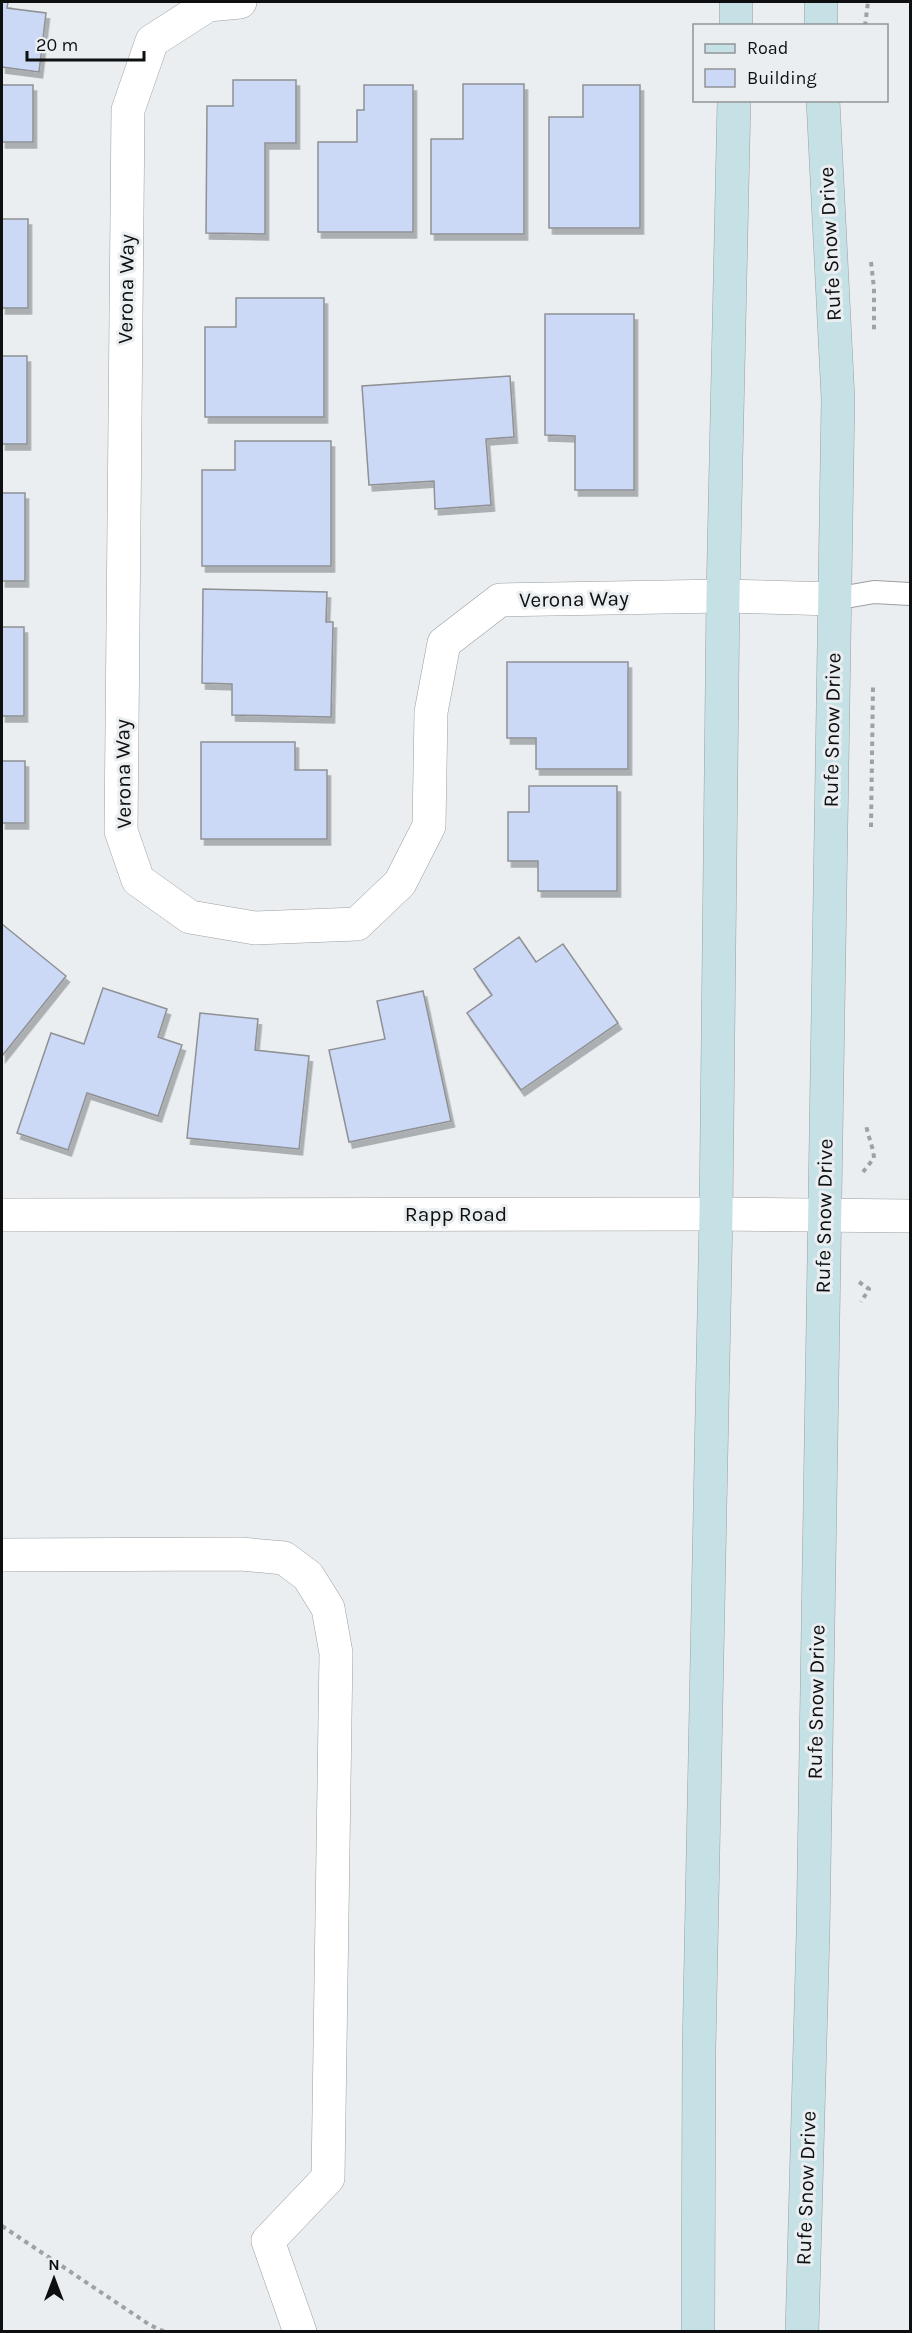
<svg xmlns="http://www.w3.org/2000/svg" width="912" height="2333" viewBox="0 0 912 2333" font-family="Karla,sans-serif">
<style>
.building{fill:#cbd8f6;stroke:#8f9194;stroke-width:1.5;filter:url(#shadow)}
.lines{fill:none;stroke-linecap:round;stroke-linejoin:round}
.service-casing{stroke:#9b9fa1;stroke-width:24}
.minor-casing{stroke:#9b9fa1;stroke-width:34}
.tertiary-casing{stroke:#9b9fa1;stroke-width:34}
.secondary-casing{stroke:#9b9fa1;stroke-width:34}
.path{stroke:#9ea2a4;stroke-width:4;stroke-dasharray:4.5 4.5;stroke-linecap:butt}
.service{stroke:#fff;stroke-width:22}
.minor{stroke:#fff;stroke-width:33}
.tertiary{stroke:#fff;stroke-width:33}
.secondary{stroke:#c5e1e6;stroke-width:33}
.labels{text-anchor:middle;dominant-baseline:central;stroke-width:6;stroke-linejoin:round;paint-order:stroke}
.street-label{font-size:21px;fill:#0d0f10;stroke:#eaeef1}
</style>
<defs>
<filter id="shadow"><feDropShadow dx="3.5" dy="6" stdDeviation="0" flood-color="#0004"/></filter>
</defs>
<rect width="100%" height="100%" fill="#eaeef1"/>
<!-- building -->
<path class="building" d="M2 2H8L7 8 46 13 39 72 2 67Z
M233 80H296V143H265V234L206 233 207 106H233Z
M463 84H524V234H431V139H463Z
M2 85H33V142H2Z
M364 85H413V232H318V142H357V110H364Z
M583 85H640V228H549V117H583Z
M2 219H28V308H2Z
M236 298H324V417H205V327H236Z
M545 314H634V490H575V436L545 435Z
M2 356H27V444H2Z
M510 376 514 437 486 439 491 505 435 509 434 481 369 485 362 386Z
M235 441H331V566H202V470H235Z
M2 493H25V581H2Z
M203 589 327 592 326 622H333L331 717 232 715V684L202 683Z
M2 627H24V716H2Z
M507 662H628V769H536V738H507Z
M201 742H295V770H327V839H201Z
M2 761H25V823H2Z
M529 786H617V891H538V861H508V812H529Z
M2 924 66 976 2 1056Z
M519 937 536 962 563 944 618 1023 521 1090 467 1013 492 995 474 969Z
M103 988 167 1009 158 1037 182 1045 158 1116 87 1093 68 1150 17 1133 51 1033 84 1044Z
M423 991 451 1121 349 1142 329 1050 385 1039 377 1001Z
M200 1013 258 1019 255 1050 309 1056 299 1149 187 1138Z"/>
<g class="lines">
<defs>
<path id="service" d="M834 599 874 592 910 594"/>
<path id="minor" d="M240 2 208 5 152 41 128 110 121 831 138 880 190 917 255 928 357 924 400 883 429 826 431 712 444 643 500 600 723 596 834 599
M2 1555 241 1554 284 1558 308 1576 328 1608 336 1653 328 2178 268 2241 300 2332"/>
<path id="tertiary" d="M2 1215 716 1214 910 1216"/>
<path id="secondary" d="M821 2V26
M736 26V2
M698 2332 699 2050 716 1214 723 596 734 100
M802 2332 813 1933 838 399 823 100"/>
</defs>
<!-- service casing -->
<use href="#service" class="service-casing"/>
<!-- minor casing -->
<use href="#minor" class="minor-casing"/>
<!-- tertiary casing -->
<use href="#tertiary" class="tertiary-casing"/>
<!-- secondary casing -->
<use href="#secondary" class="secondary-casing"/>
<!-- path -->
<path class="path" d="M865 26 868 2
M871 262 874 288V332
M871 827 873 685
M863 1172 874 1158C873 1145 867 1135 866 1123
M859 1282 869 1289 861 1302
M2 2226 150 2325 165 2332"/>
<!-- service -->
<use href="#service" class="service"/>
<!-- minor -->
<use href="#minor" class="minor"/>
<!-- tertiary -->
<use href="#tertiary" class="tertiary"/>
<!-- secondary -->
<use href="#secondary" class="secondary"/>
</g>
<g class="labels">
<!-- street labels -->
<g class="street-label">
<text transform="translate(830 244) rotate(-93)">Rufe Snow Drive</text>
<text transform="translate(126 289) rotate(-89)">Verona Way</text>
<text transform="translate(574 599) rotate(-1)">Verona Way</text>
<text transform="translate(832 730) rotate(-89)">Rufe Snow Drive</text>
<text transform="translate(123 774) rotate(-91)">Verona Way</text>
<text x="456" y="1214">Rapp Road</text>
<text transform="translate(824 1216) rotate(-89)">Rufe Snow Drive</text>
<text transform="translate(816 1702) rotate(-89)">Rufe Snow Drive</text>
<text transform="translate(806 2188) rotate(-88)">Rufe Snow Drive</text>
</g>
</g>
<!-- border -->
<rect width="912" height="2333" fill="none" stroke="#0d0f10" stroke-width="6"/>
<!-- legend -->
<rect x="693" y="24" width="195" height="78" fill="#eaeef1" stroke="#929597" stroke-width="1.5"/>
<rect x="705" y="44" width="30" height="9" fill="#c5e1e6" stroke="#929597" stroke-width="1.5"/>
<text x="747" y="54" font-size="18" fill="#0d0f10">Road</text>
<rect x="705" y="69" width="30" height="18" fill="#cbd8f6" stroke="#929597" stroke-width="1.5"/>
<text x="747" y="84" font-size="18" fill="#0d0f10">Building</text>
<!-- north arrow -->
<g transform="translate(54 2279)" stroke="#eaeef1" stroke-width="4.5" paint-order="stroke">
<path d="M0-4.5L10 22L0 15L-10 22Z" fill="#0d0f10"/>
<text y="-9" font-size="16" font-weight="bold" text-anchor="middle" fill="#0d0f10">N</text>
</g>
<!-- scale -->
<path d="M27 51v9h117v-9" fill="none" stroke="#0d0f10" stroke-width="3"/>
<text x="36" y="51" font-size="18" fill="#0d0f10" stroke="#eaeef1" stroke-width="4.5" paint-order="stroke">20 m</text>
</svg>
